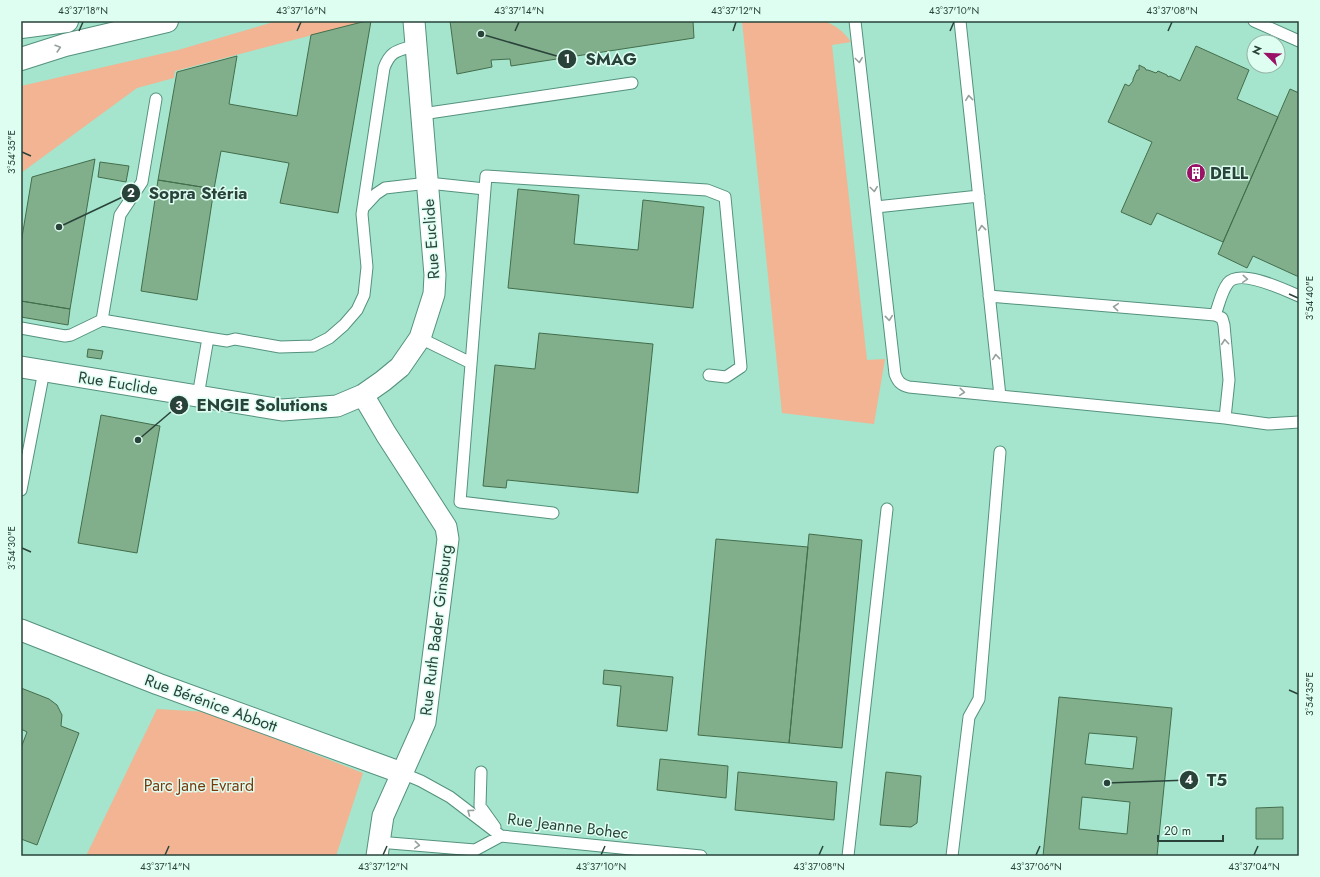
<svg xmlns="http://www.w3.org/2000/svg" width="1320" height="877" viewBox="0 0 1320 877" font-family="Jost,sans-serif">
<style>
.green{fill:#f2b492}
.building{fill:#82af8b;stroke:#436e4c;fill-rule:evenodd}
.lines{fill:none;stroke-linecap:round;stroke-linejoin:round}
.lane-casing{stroke:#54927d;stroke-width:13}
.street-casing{stroke:#54927d;stroke-width:23}
.primary-casing{stroke:#54927d;stroke-width:24}
.lane{stroke:#fff;stroke-width:11}
.street{stroke:#fff;stroke-width:21}
.primary{stroke:#fff;stroke-width:22}
.oneway{stroke:#94a19c}
.ticks{fill:none;stroke:#29433a;stroke-width:1.5}
.labels{text-anchor:middle;dominant-baseline:central;stroke-width:3;stroke-linejoin:round;paint-order:stroke}
.poi-label{font-size:16px;font-weight:bold;fill:#29433a;stroke:#dffef2;text-anchor:start}
.street-label{font-size:16px;fill:#29433a;stroke:#dffef2}
.park-label{font-size:16px;fill:#78390d;stroke:#dffef2}
.leader{fill:none;stroke:#29433a;stroke-width:1.5}
.callout-dot{fill:#29433a;stroke:#dffef2;stroke-width:1.5}
.mark-label{font-size:12px;text-anchor:middle;font-weight:bold;fill:#fff}
.callout-label{font-size:17px;text-anchor:middle;font-weight:bold;fill:#29433a;stroke:#dffef2;stroke-width:3;stroke-linejoin:round;paint-order:stroke}
.neatline{fill:none;stroke:#29433a;stroke-width:1.5}
.ticks-label{font-size:10px;text-anchor:middle;fill:#29433a}
</style>
<rect width="100%" height="100%" fill="#a5e4cd"/>
<!-- green -->
<path class="green" d="M277 21H366L175 71 174 78 137 88 21 173V86L178 50Z
M742 21H823C836 25 843 31 851 42L832 45 867 360 885 359 874 424 782 413Z
M157 709 207 712 363 773 336 856H86Z"/>
<!-- building -->
<path class="building" d="M366 21H371L338 213 280 203 289 163 221 151 214 189 158 180 177 72 237 56 229 104 297 116 311 35Z
M450 21H693L694 38 511 66 510 59 491 60 492 67 457 74Z
M1196 46 1249 70 1237 99 1278 117 1223 242 1157 213 1151 225 1121 212 1152 142 1108 122 1125 84 1129 86 1133 81V79L1137 70H1139V65L1145 68 1146 70H1148L1156 73 1158 71 1167 75 1168 77 1170 76 1180 81Z
M1290 89 1299 93V277L1253 256 1247 268 1218 254Z
M95 159 70 309 21 301V243L32 177Z
M100 162 129 166 126 182 98 177Z
M158 180 214 189 197 300 141 291Z
M518 189 579 195 574 244 638 250 643 200 704 207 693 308 508 288Z
M21 301 70 309 68 325 21 317Z
M539 333 653 344 638 493 507 480 506 488 483 486 495 365 535 369Z
M88 349 103 351 101 359 87 357Z
M101 415 160 426 137 553 78 543Z
M809 534 862 540 842 748 789 743Z
M716 539 808 547 789 743 698 735Z
M604 670 673 677 667 731 617 726 621 686 603 684Z
M21 688 49 699 57 705 62 715 61 726 79 733 37 845 21 839V748L27 732 21 729Z
M1059 697 1172 708 1157 856H1043ZM1089 733 1137 737 1133 769 1085 764ZM1082 797 1130 802 1127 834 1079 829Z
M660 759 728 766 726 798 657 790Z
M738 772 837 782 834 820 735 810Z
M886 772 921 776 917 823 911 827 880 825Z
M1283 807V839H1256V808Z"/>
<g class="lines">
<defs>
<path id="lane" d="M855 21 895 374C898 382 901 385 909 387L1225 418 1268 424 1299 422
M960 21 1000 396
M1254 21 1299 41
M422 114 632 83
M876 207 979 196
M363 208 376 194 385 188 428 183 485 189
M989 296 1215 315 1222 318 1224 325 1229 380 1225 418
M1215 315C1219 305 1221 292 1228 283 1240 268 1285 290 1299 296
M102 320 120 215 142 182 156 99
M21 328 65 336 71 335 102 320 208 338 227 341 235 339 280 347 313 346 329 338 344 325 357 310 364 295 367 267 362 214 384 68C391 49 399 51 416 45
M420 338 471 363
M198 396 208 338
M21 490 44 371
M553 513 460 502 486 176 707 190 725 197 741 367 726 377 709 375
M481 772 480 806 495 827
M402 773 421 781 450 797 501 836 701 856
M378 842 475 850 501 836
M848 856 887 509
M952 856 969 717 979 699 1000 452"/>
<path id="street" d="M21 367 282 410 337 406 363 395 383 381 400 367 420 338 434 294 435 275 414 21
M363 395 386 434 446 527 448 539 425 722 383 816 377 856
M21 630 158 684 402 773"/>
<path id="primary" d="M21 27 67 21
M21 59 65 45 167 21"/>
</defs>
<!-- lane casing -->
<use href="#lane" class="lane-casing"/>
<!-- street casing -->
<use href="#street" class="street-casing"/>
<!-- primary casing -->
<use href="#primary" class="primary-casing"/>
<!-- lane -->
<use href="#lane" class="lane"/>
<!-- street -->
<use href="#street" class="street"/>
<!-- primary -->
<use href="#primary" class="primary"/>
</g>
<!-- one-way arrows -->
<defs><path id="oneway-chevron" d="M-2-3.5L2.5 0L-2 3.5" fill="none" stroke-width="1.6" stroke-linecap="round" stroke-linejoin="round"/></defs>
<g class="oneway">
<use href="#oneway-chevron" transform="translate(58 48) rotate(-17)"/>
<use href="#oneway-chevron" transform="translate(859 60) rotate(83)"/>
<use href="#oneway-chevron" transform="translate(969 98) rotate(-96)"/>
<use href="#oneway-chevron" transform="translate(874 189) rotate(83)"/>
<use href="#oneway-chevron" transform="translate(982 228) rotate(-96)"/>
<use href="#oneway-chevron" transform="translate(1245 279) rotate(4)"/>
<use href="#oneway-chevron" transform="translate(1116 307) rotate(-175)"/>
<use href="#oneway-chevron" transform="translate(889 318) rotate(84)"/>
<use href="#oneway-chevron" transform="translate(1225 342) rotate(-95)"/>
<use href="#oneway-chevron" transform="translate(996 357) rotate(-96)"/>
<use href="#oneway-chevron" transform="translate(962 392) rotate(5)"/>
<use href="#oneway-chevron" transform="translate(470 812) rotate(-143)"/>
<use href="#oneway-chevron" transform="translate(417 845) rotate(5)"/>
</g>
<!-- ticks -->
<path class="ticks" d="M79 31 83 22M297 31 301 22M515 31 519 22M733 31 736 22M950 31 954 22M1168 31 1172 22M22 152 31 156M1289 294 1298 298M22 548 31 552M1289 690 1298 694M165 855 169 846M383 855 387 846M601 855 605 846M819 855 823 846M1036 855 1040 846M1254 855 1258 846"/>
<!-- icons -->
<defs>
<symbol id="building-disc" viewBox="-11 -11 22 22"><circle r="9.5" fill="#991265" stroke="#dffef2"/><path d="M-4-6H4V6H1V3H-1V6H-4ZM-2.5-4.3h1.7v1.8h-1.7ZM.8-4.3h1.7v1.8H.8ZM-2.5-1h1.7V.8h-1.7ZM.8-1h1.7V.8H.8Z" fill="#fff"/></symbol>
</defs>
<g fill-rule="evenodd">
<use href="#building-disc" x="1185" y="162" width="22" height="22"/>
</g>
<g class="labels">
<!-- poi labels -->
<g class="poi-label">
<text x="1210" y="173">DELL</text>
</g>
<!-- street labels -->
<g class="street-label">
<text transform="translate(431 239) rotate(-94)">Rue Euclide</text>
<text transform="translate(118 383) rotate(9)">Rue Euclide</text>
<text transform="translate(436 630) rotate(-83)">Rue Ruth Bader Ginsburg</text>
<text transform="translate(211 703) rotate(20)">Rue Bérénice Abbott</text>
<text transform="translate(568 826) rotate(7)">Rue Jeanne Bohec</text>
</g>
<!-- park labels -->
<g class="park-label">
<text x="199" y="785">Parc Jane Evrard</text>
</g>
</g>
<!-- callouts -->
<path class="leader" d="M481 34L567 59M59 227L131 193M138 440L179 405M1107 783L1189 780"/>
<g class="callout-dot">
<circle cx="481" cy="34" r="4"/>
<circle cx="59" cy="227" r="4"/>
<circle cx="138" cy="440" r="4"/>
<circle cx="1107" cy="783" r="4"/>
<circle cx="567" cy="59" r="10"/>
<circle cx="131" cy="193" r="10"/>
<circle cx="179" cy="405" r="10"/>
<circle cx="1189" cy="780" r="10"/>
</g>
<g class="mark-label">
<text x="567" y="63">1</text>
<text x="131" y="197">2</text>
<text x="179" y="410">3</text>
<text x="1189" y="784">4</text>
</g>
<g class="callout-label">
<text x="611" y="65">SMAG</text>
<text x="198" y="199">Sopra Stéria</text>
<text x="262" y="411">ENGIE Solutions</text>
<text x="1217" y="786">T5</text>
</g>
<!-- border -->
<rect width="1320" height="877" fill="none" stroke="#dffef2" stroke-width="44"/>
<!-- north arrow -->
<g transform="translate(1266 54) rotate(293)"><circle r="19" fill="#dffef2" stroke="#96b3a8"/>
<path d="M0-3L7 15L0 10L-7 15Z" fill="#991265"/>
<text y="-6" font-size="11" font-weight="bold" text-anchor="middle" fill="#29433a">N</text>
</g>
<!-- scale -->
<path d="M1158 835v6h65v-6" fill="none" stroke="#29433a" stroke-width="2"/>
<text x="1164" y="835" font-size="12" fill="#29433a" stroke="#dffef2" stroke-width="3" paint-order="stroke">20 m</text>
<rect x="22" y="22" width="1276" height="833" class="neatline"/>
<g class="ticks-label">
<text x="83" y="14">43°37'18"N</text>
<text x="301" y="14">43°37'16"N</text>
<text x="519" y="14">43°37'14"N</text>
<text x="736" y="14">43°37'12"N</text>
<text x="954" y="14">43°37'10"N</text>
<text x="1172" y="14">43°37'08"N</text>
<text transform="translate(11 152) rotate(-90)" y="4">3°54'35"E</text>
<text transform="translate(1309 298) rotate(-90)" y="4">3°54'40"E</text>
<text transform="translate(11 548) rotate(-90)" y="4">3°54'30"E</text>
<text transform="translate(1309 694) rotate(-90)" y="4">3°54'35"E</text>
<text x="165" y="870">43°37'14"N</text>
<text x="383" y="870">43°37'12"N</text>
<text x="601" y="870">43°37'10"N</text>
<text x="819" y="870">43°37'08"N</text>
<text x="1036" y="870">43°37'06"N</text>
<text x="1254" y="870">43°37'04"N</text>
</g>
</svg>
